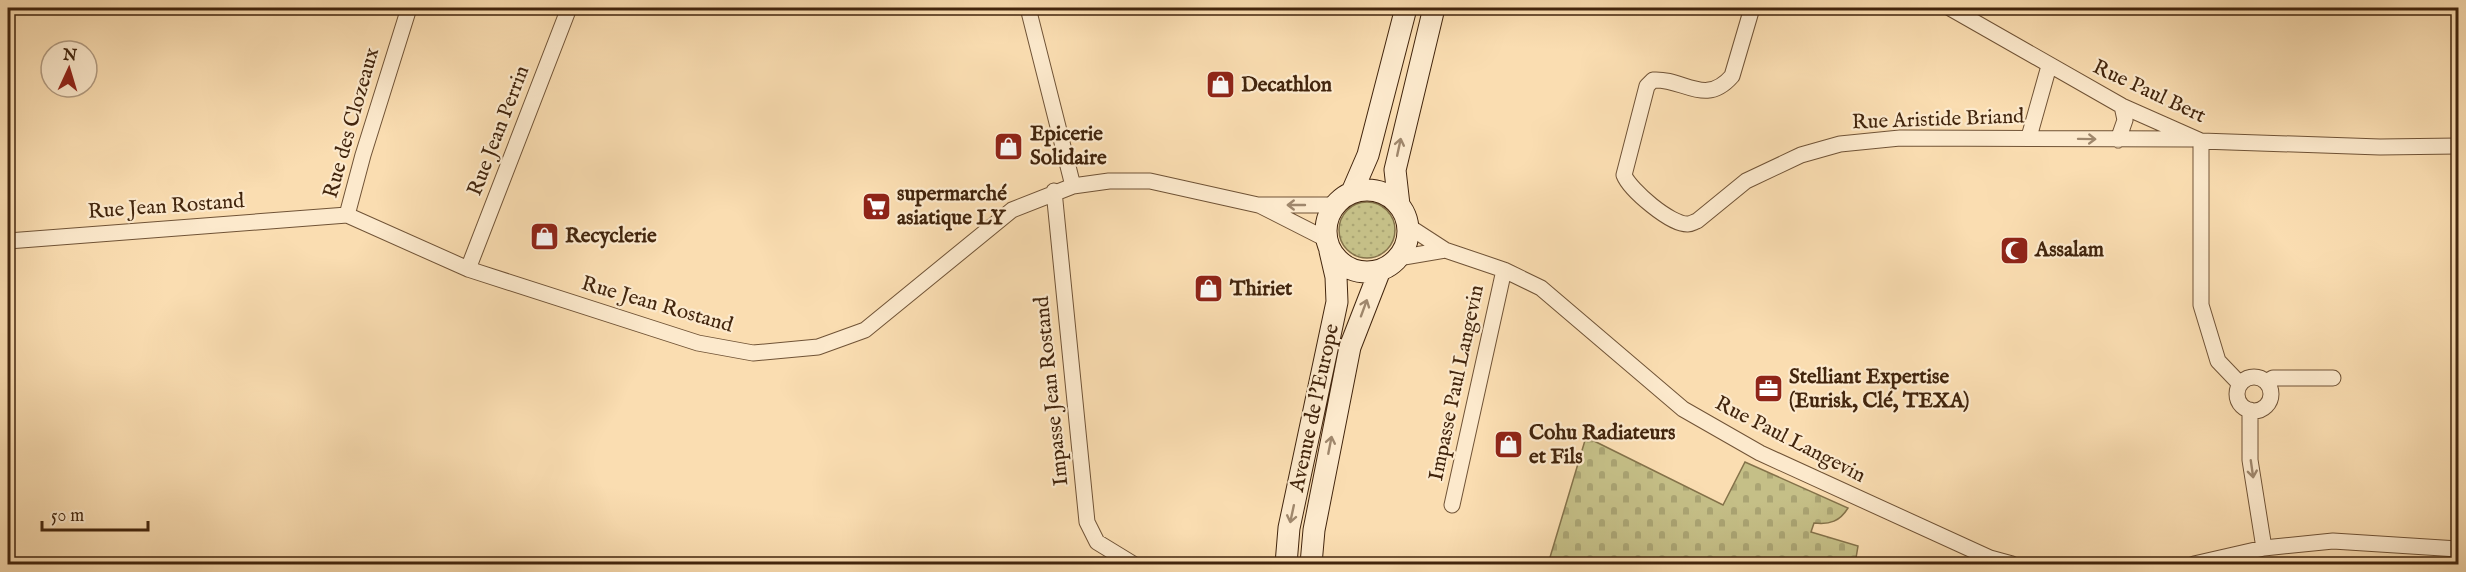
<svg xmlns="http://www.w3.org/2000/svg" width="2466" height="572" viewBox="0 0 2466 572" font-family="'IM FELL English',serif">
<style>
.green{fill:url(#green-dots);stroke:#84724a;stroke-width:1.5}
.cemetery{fill:url(#cemetery-stones);stroke:#84724a;stroke-width:1.5}
.lines{fill:none;stroke-linecap:round;stroke-linejoin:round}
.street-casing{stroke:#705336;stroke-width:17}
.secondary-casing{stroke:#42250d;stroke-width:23}
.street{stroke:#fce9cc;stroke-width:15}
.secondary{stroke:#fce9cc;stroke-width:21}
.oneway{stroke:#9f876c}
.labels{text-anchor:middle;dominant-baseline:central;stroke-width:4.5;stroke-linejoin:round;paint-order:stroke}
.poi-label{font-size:21px;font-weight:bold;fill:#42250d;stroke:#fce9cc;text-anchor:start}
.street-label{font-size:21px;fill:#42250d;stroke:#fce9cc}
</style>
<defs>
<pattern id="green-dots" width="8" height="8" patternUnits="userSpaceOnUse" patternTransform="scale(1.5)"><rect width="8" height="8" fill="#c5bf87"/><path d="M2 2h.1M6 6h.1" fill="none" stroke="#aaa473" stroke-width="1.8" stroke-linecap="round"/></pattern>
<pattern id="cemetery-stones" width="16" height="16" patternUnits="userSpaceOnUse" patternTransform="scale(1.5)"><rect width="16" height="16" fill="#c5bf87"/><path d="M2 7V4a2 2 0 0 1 4 0v3zM10 15v-3a2 2 0 0 1 4 0v3z" fill="#aaa473"/></pattern>
</defs>
<rect width="100%" height="100%" fill="#faddb1"/>
<filter id="stains"><feTurbulence type="fractalNoise" baseFrequency=".00333" numOctaves="4"/><feColorMatrix values="0 0 0 0 .2 0 0 0 0 .09 0 0 0 0 .02 0 0 0 .5 -.17"/></filter>
<radialGradient id="worn" r=".72"><stop offset=".6" stop-color="#630" stop-opacity="0"/><stop offset="1" stop-color="#630" stop-opacity=".3"/></radialGradient>
<!-- green -->
<path class="green" d="M1339 230a28 28 0 1 1 56 0a28 28 0 1 1-56 0Z"/>
<!-- cemetery -->
<path class="cemetery" d="M1586 437 1723 505 1745 462 1848 508C1840 521 1830 525 1814 523L1811 532 1858 546 1855 564H1548Z"/>
<g class="lines">
<defs>
<path id="street" d="M1028 8 1073 186
M1752 8 1732 76C1705 107 1684 78 1653 80L1647 86 1624 175C1630 190 1671 225 1688 224 1691 224 1694 222 1697 221L1746 181 1801 155 1840 144 1900 138 2192 139
M1950 8 2122 106 2201 141 2380 147 2458 146
M2029 137 2049 66
M2118 140 2125 120 2122 106
M2201 141V305L2218 361 2240 384
M1054 191 1087 522 1097 542 1133 564
M1261 206 1326 239
M347 215 363 155 409 8
M1408 226 1445 250 1504 270 1541 288 1683 409 1760 453 1990 558 2012 564
M8 241 347 215 468 269 698 343 753 353 818 347 865 330 1012 210 1073 186 1109 181H1150L1258 205H1334
M1398 258 1445 250
M468 269 569 8
M2237 394a17 17 0 1 1 34 0a17 17 0 1 1-34 0Z
M2266 382 2273 378H2333
M2250 410V460L2264 548
M1452 505 1504 270
M2194 564 2264 548 2333 541 2458 549"/>
<path id="secondary" d="M1326 231a41 41 0 1 1 82 0a41 41 0 1 1-82 0Z
M1352 192 1368 155 1406 8
M1399 205 1395 170 1434 8
M1286 564 1289 528 1337 302 1336 277 1330 251
M1311 564 1314 530 1350 347 1380 270"/>
</defs>
<!-- street casing -->
<use href="#street" class="street-casing"/>
<!-- secondary casing -->
<use href="#secondary" class="secondary-casing"/>
<!-- street -->
<use href="#street" class="street"/>
<!-- secondary -->
<use href="#secondary" class="secondary"/>
</g>
<!-- one-way arrows -->
<defs><path id="oneway-shaft" d="M-6 0H5M1.5-3L5.5 0L1.5 3" fill="none" stroke-width="1.6" stroke-linecap="round" stroke-linejoin="round" transform="scale(1.5)"/></defs>
<g class="oneway">
<use href="#oneway-shaft" transform="translate(2087 139) rotate(1)"/>
<use href="#oneway-shaft" transform="translate(1399 147) rotate(-78)"/>
<use href="#oneway-shaft" transform="translate(1296 205) rotate(-180)"/>
<use href="#oneway-shaft" transform="translate(1364 308) rotate(-70)"/>
<use href="#oneway-shaft" transform="translate(1330 445) rotate(-79)"/>
<use href="#oneway-shaft" transform="translate(2252 469) rotate(82)"/>
<use href="#oneway-shaft" transform="translate(1292 514) rotate(102)"/>
</g>
<!-- icons -->
<defs>
<symbol id="shop-square" viewBox="-11 -11 22 22"><rect x="-9" y="-9" width="18" height="18" rx="4" fill="#8f2418" stroke="#fce9cc"/><path d="M-5-2.5h2.3a2.7 3.5 0 0 1 5.4 0H5L5.5 6h-11ZM-1.5-2.5h3a1.5 2.3 0 0 0-3 0Z" fill="#fff"/></symbol>
<symbol id="supermarket-square" viewBox="-11 -11 22 22"><rect x="-9" y="-9" width="18" height="18" rx="4" fill="#8f2418" stroke="#fce9cc"/><path d="M-6-5.5h2.5l.6 2H6L4.5 2H-2.5L-4.4-4H-6ZM-1.5 3.2a1.3 1.3 0 1 0 .1 0ZM3 3.2a1.3 1.3 0 1 0 .1 0Z" fill="#fff"/></symbol>
<symbol id="mosque-square" viewBox="-11 -11 22 22"><rect x="-9" y="-9" width="18" height="18" rx="4" fill="#8f2418" stroke="#fce9cc"/><path d="M3.5-4.9A6 6 0 1 0 3.5 4.9A5 5 0 1 1 3.5-4.9Z" fill="#fff"/></symbol>
<symbol id="office-square" viewBox="-11 -11 22 22"><rect x="-9" y="-9" width="18" height="18" rx="4" fill="#8f2418" stroke="#fce9cc"/><path d="M-6-3h4V-5.5h4V-3h4V5H-6ZM-1-4.5V-3h2v-1.5ZM-6 0V1H6V0Z" fill="#fff"/></symbol>
</defs>
<g fill-rule="evenodd">
<use href="#shop-square" x="1204" y="68" width="33" height="33"/>
<use href="#shop-square" x="992" y="130" width="33" height="33"/>
<use href="#supermarket-square" x="860" y="190" width="33" height="33"/>
<use href="#shop-square" x="528" y="220" width="33" height="33"/>
<use href="#mosque-square" x="1998" y="234" width="33" height="33"/>
<use href="#shop-square" x="1192" y="272" width="33" height="33"/>
<use href="#office-square" x="1752" y="372" width="33" height="33"/>
<use href="#shop-square" x="1492" y="428" width="33" height="33"/>
</g>
<g class="labels">
<!-- poi labels -->
<g class="poi-label">
<text x="1241" y="85">Decathlon</text>
<text x="1030" y="134">Epicerie<tspan x="1030" dy="24">Solidaire</tspan></text>
<text x="897" y="194">supermarché<tspan x="897" dy="24">asiatique LY</tspan></text>
<text x="565" y="236">Recyclerie</text>
<text x="2035" y="250">Assalam</text>
<text x="1230" y="289">Thiriet</text>
<text x="1789" y="377">Stelliant Expertise<tspan x="1789" dy="24">(Eurisk, Clé, TEXA)</tspan></text>
<text x="1529" y="433">Cohu Radiateurs<tspan x="1529" dy="24">et Fils</tspan></text>
</g>
<!-- street labels -->
<g class="street-label">
<text transform="translate(2149 92) rotate(25)">Rue Paul Bert</text>
<text transform="translate(1938 120) rotate(-2)">Rue Aristide Briand</text>
<text transform="translate(352 123) rotate(-74)">Rue des Clozeaux</text>
<text transform="translate(499 131) rotate(-69)">Rue Jean Perrin</text>
<text transform="translate(166 207) rotate(-4)">Rue Jean Rostand</text>
<text transform="translate(657 305) rotate(16)">Rue Jean Rostand</text>
<text transform="translate(1457 383) rotate(-78)">Impasse Paul Langevin</text>
<text transform="translate(1052 391) rotate(-96)">Impasse Jean Rostand</text>
<text transform="translate(1315 408) rotate(-78)">Avenue de l'Europe</text>
<text transform="translate(1790 440) rotate(27)">Rue Paul Langevin</text>
</g>
</g>
<!-- margin -->
<rect width="2466" height="572" fill="none" stroke="#faddb1" stroke-width="30"/>
<rect x="9" y="9" width="2448" height="554" fill="none" stroke="#42250d" stroke-width="3"/>
<rect x="15" y="15" width="2436" height="542" fill="none" stroke="#42250d" stroke-width="1.5"/>
<!-- north arrow -->
<g transform="translate(69 69) rotate(4)"><circle r="28" fill="#fce9cc" stroke="#b29b80" stroke-width="1.5"/>
<path d="M0-4.5L10 22L0 15L-10 22Z" fill="#8f2418"/>
<text y="-9" font-size="16" font-weight="bold" text-anchor="middle" fill="#42250d">N</text>
</g>
<!-- scale -->
<path d="M42 521v9h106v-9" fill="none" stroke="#42250d" stroke-width="3"/>
<text x="51" y="521" font-size="18" fill="#42250d" stroke="#fce9cc" stroke-width="4.5" paint-order="stroke">50 m</text>
<rect width="100%" height="100%" filter="url(#stains)"/>
<rect width="100%" height="100%" fill="url(#worn)"/>
</svg>
